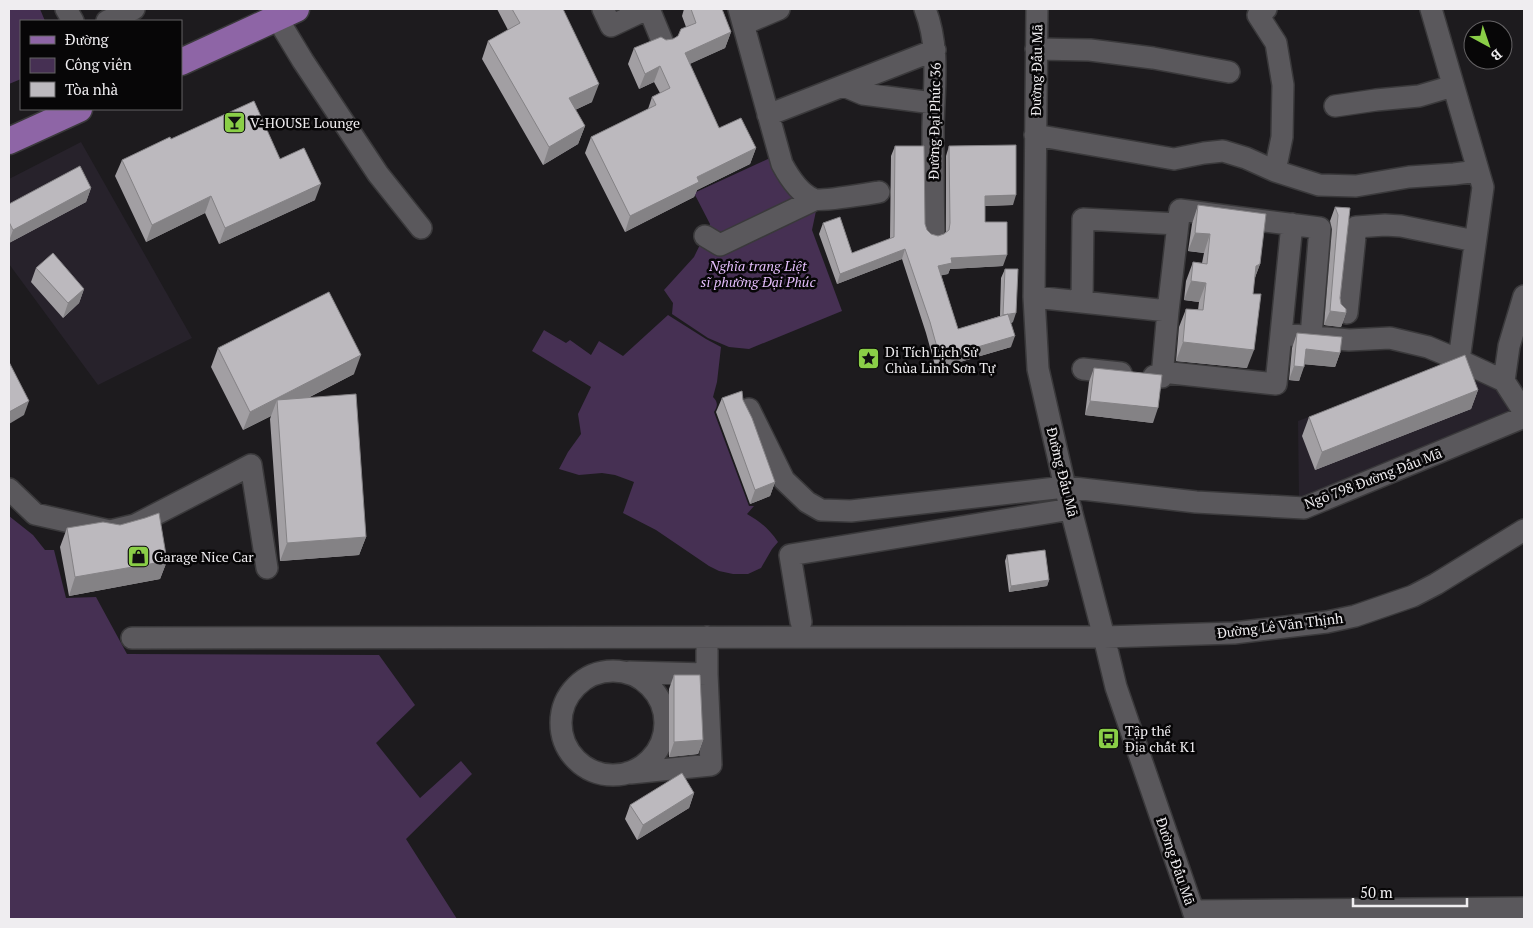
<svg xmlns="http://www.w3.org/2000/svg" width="1533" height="928" viewBox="0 0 1533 928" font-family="'PT Serif',serif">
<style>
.built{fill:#27222b}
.green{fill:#463053}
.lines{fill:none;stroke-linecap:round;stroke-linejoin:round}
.minor-casing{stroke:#3a393b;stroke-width:24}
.major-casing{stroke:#3a393b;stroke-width:29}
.minor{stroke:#5a585c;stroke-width:21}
.major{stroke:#8e65a6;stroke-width:26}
.wall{fill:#a29fa3}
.shaded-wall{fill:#848285}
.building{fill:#bcb9be;stroke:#848285}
.labels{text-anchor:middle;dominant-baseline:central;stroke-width:5;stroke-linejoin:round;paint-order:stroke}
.street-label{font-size:14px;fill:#efedf0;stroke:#070607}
.poi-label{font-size:14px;fill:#efedf0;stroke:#070607;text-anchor:start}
.park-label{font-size:14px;font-style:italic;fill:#e4befc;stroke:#070607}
</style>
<rect width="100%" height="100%" fill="#1d1b1e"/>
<!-- built -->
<path class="built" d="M81 142 192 338 98 385 9 264V179Z
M1456 362 1503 388 1517 413 1299 502 1298 421Z"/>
<!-- green -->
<path class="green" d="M9 9H40L45 21H21V79L9 84Z
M770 158 816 211 812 230 842 311 749 349 729 347 708 338 672 314 673 303 664 290 694 257 710 224 694 193Z
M668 315 706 339 721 347 717 382 713 397C718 402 718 406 714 412L749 506H754L747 514C761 522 769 529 778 542L772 549 761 568 748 574H733L719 571 709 566 656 530 623 513 634 482 615 475 602 473 579 475 559 469 568 452 581 434 578 414 591 387 532 351 544 330 566 343 570 340 591 355 599 341 623 356Z
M9 516 33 535 45 550H54L66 598 96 597 127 654 379 655 415 705 376 743 420 798 461 761 472 774 406 839 457 919H9Z"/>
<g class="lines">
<defs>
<path id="minor" d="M66 9 73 21
M603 9 611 26 647 9
M649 9 663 43
M739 9 782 164C789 177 799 193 813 199 821 202 867 194 879 192
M925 9C940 47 934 87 933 127 933 163 933 198 934 234
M1037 9 1034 297 1038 369 1065 487 1104 637 1116 687 1196 919
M1266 9 1258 15 1276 43 1283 85 1282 137 1275 171
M1431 9 1483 187 1459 360 1504 381 1524 412
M277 18 303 61 378 174 421 228
M107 21 134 9
M744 24 779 9
M1036 49 1090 50 1153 58 1229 72
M844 86 863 94 933 103
M1335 106 1376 100 1419 96 1453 86
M768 115 935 50
M1035 135 1174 159 1204 153 1223 151 1246 158 1275 171 1319 185 1356 186 1409 177 1454 174 1478 171
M1178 224 1180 210 1320 228 1311 336
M705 236 720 245 814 200
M1034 297 1168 311 1178 224 1083 219 1082 302
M1347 313 1356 227 1385 225 1401 226 1475 241
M1281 334 1349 340 1390 338 1428 347 1459 360
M1083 369 1121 373
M1162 372 1276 384 1292 224
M1154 376 1162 377 1168 311
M1504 381 1509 346 1524 296
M749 409 784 480 807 502 821 510 851 511 1065 487 1196 502 1304 508 1524 417
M9 489 35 514 110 531 135 525 251 465 267 568
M801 622 790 555 1071 509
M132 638 1104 637 1234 633 1327 622 1355 616 1413 596 1436 584 1524 530
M561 723a52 52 0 1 1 104 0a52 52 0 1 1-104 0Z
M629 672 707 674V637
M631 773 711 765 707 674
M1193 911 1524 908"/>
<path id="major" d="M181 62 296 9
M9 141 79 109"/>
</defs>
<!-- minor casing -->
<use href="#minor" class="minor-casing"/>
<!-- major casing -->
<use href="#major" class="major-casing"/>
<!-- minor -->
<use href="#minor" class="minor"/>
<!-- major -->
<use href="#major" class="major"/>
</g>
<!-- wall -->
<path class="wall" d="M497 9H563L592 102 575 110 585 126 578 144 543 165 482 59 488 41 508 30Z
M684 9H722L731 32 725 48 689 64 719 128 756 148 750 164 697 190 694 197 625 232 585 153 591 137 648 109 652 97 660 93 654 82 639 89 628 64 634 48 666 40 673 39 678 36 686 27 682 16Z
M171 139 280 159 315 200 219 244 205 213 146 242 115 176 122 160Z
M895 146 927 230 931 234 938 236 944 234 946 232V156L949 146 1013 205 985 206V222L1003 266 950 269 948 274 941 275 958 329 1000 316 1001 278 1005 269 1013 322 1011 323V347L936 369 926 333 902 259 837 284 819 234 823 223 852 253 890 239 891 156Z
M91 188 86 202 9 243V204Z
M1198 205 1260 264 1254 280 1247 368 1176 361 1179 327 1186 309 1198 310 1199 302 1184 300 1186 281 1193 262 1202 263 1204 253 1188 251 1192 224Z
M1335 207 1350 208 1340 298 1341 304 1346 313 1341 327 1324 325 1332 229 1330 221Z
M36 268 84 289 79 303 63 318 31 282Z
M1297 333 1340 353 1335 367 1304 364 1299 381 1289 380 1292 348Z
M218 348 354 374 308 398 366 537 359 555 280 561 270 419 271 416 243 430 211 367Z
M1094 368 1153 423 1085 415 1089 382Z
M1478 390 1471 409 1315 470 1302 436 1309 417Z
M722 398 743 400 775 482 770 496 750 504 716 412Z
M67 528 167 561 160 579 69 596 60 547Z
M1007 555 1049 580 1047 586 1009 592 1005 561Z
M674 675 703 740 698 754 669 757V689Z
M694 793 689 808 637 840 625 819 630 805Z"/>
<!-- shaded-wall -->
<path class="shaded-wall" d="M731 32 725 48 679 69 685 53Z
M660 66 654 82 639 89 645 74Z
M599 84 592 102 562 116 569 98Z
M585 126 578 144 543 165 549 147Z
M756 148 750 164 697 190 694 197 625 232 630 216 697 177Z
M321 184 315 200 219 244 225 228Z
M91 188 86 202 9 243V241L13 230Z
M1016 195 1013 205 981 206 985 196Z
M211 196 205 213 146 242 152 225Z
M1195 233 1210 234 1204 253 1188 251Z
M905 249 902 259 837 284 840 274Z
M1007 255 1003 266 950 269 948 274 934 277 938 266 951 258Z
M1260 264 1253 283 1256 266Z
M1191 281 1206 283 1199 302 1184 300Z
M84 289 79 303 63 318 68 303Z
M1330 311 1346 313 1341 327 1324 325Z
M1016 313 1013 322 1000 325 1003 316Z
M1015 336 1011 347 936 369 940 358Z
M1183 342 1254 350 1247 368 1176 361Z
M1306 349 1340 353 1335 367 1301 364Z
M361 355 354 374 278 413 277 400 271 416 243 430 250 412Z
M1294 366 1304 367 1299 381 1289 380Z
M1478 390 1471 409 1315 470 1322 452Z
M29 401 24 415 9 424V412Z
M1090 401 1158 408 1153 423 1085 415Z
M775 482 770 496 750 504 755 490Z
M366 537 359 555 280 561 287 543Z
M167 561 160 579 69 596 75 577Z
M1049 580 1047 586 1009 592 1011 586Z
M703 740 698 754 669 757 674 742Z
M694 793 689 808 637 840 643 825Z"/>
<!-- building -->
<path class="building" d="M512 9H563L599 84 569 98 585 126 549 147 488 41 520 23Z
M691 9H722L731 32 685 53 719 128 741 118 756 148 697 177 699 182 630 216 591 137 656 105 652 97 670 88 660 66 645 74 634 48 661 37 666 40 673 39 678 36 681 29 696 23Z
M254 101 280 159 304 148 321 184 225 228 211 196 152 225 122 160 170 137 171 139Z
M1016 145V195L985 196V222H1007V255L951 258 952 263 938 266 958 329 1008 314 1015 336 940 358 930 322 905 249 840 274 823 223 840 217 852 253 894 237 895 146H924L925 224 927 230 931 234 938 236 944 234 949 230 950 223 949 146Z
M80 166 91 188 13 230 9 222V204Z
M1198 205 1266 214 1260 264 1256 266 1253 294H1261L1254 350 1183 342 1186 309 1203 310 1206 283 1191 281 1193 262 1207 264 1210 234 1195 233Z
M1335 207 1350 208 1340 298 1341 304 1346 309V313L1330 311 1338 215Z
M53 253 84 289 68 303 36 268Z
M1005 269H1018L1016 313 1003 315Z
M329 292 361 355 250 412 218 348Z
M1297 333 1342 337 1340 353 1306 349 1304 367 1294 366Z
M1465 355 1478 390 1322 452 1309 417Z
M9 362 29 401 9 412Z
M1094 368 1162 375 1158 408 1090 401Z
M742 391 743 400 752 418 775 482 755 490 722 398Z
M356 394 366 537 287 543 277 400Z
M159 513 167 561 75 577 67 528 103 522 120 525 145 518Z
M1045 550 1049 580 1011 586 1007 555Z
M674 675H700L703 740 674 742Z
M682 773 694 793 643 825 630 805Z"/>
<!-- icons -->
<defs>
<symbol id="bar-square" viewBox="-11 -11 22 22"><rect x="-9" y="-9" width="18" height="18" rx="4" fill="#8ace47" stroke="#070607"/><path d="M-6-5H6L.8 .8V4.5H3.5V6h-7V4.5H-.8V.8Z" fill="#111"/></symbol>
<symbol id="sight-square" viewBox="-11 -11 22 22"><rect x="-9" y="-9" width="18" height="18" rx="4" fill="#8ace47" stroke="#070607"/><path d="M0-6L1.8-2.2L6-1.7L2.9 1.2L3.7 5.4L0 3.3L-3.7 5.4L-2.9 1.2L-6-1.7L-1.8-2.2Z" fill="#111"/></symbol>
<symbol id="shop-square" viewBox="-11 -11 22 22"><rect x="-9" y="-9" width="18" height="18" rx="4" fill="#8ace47" stroke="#070607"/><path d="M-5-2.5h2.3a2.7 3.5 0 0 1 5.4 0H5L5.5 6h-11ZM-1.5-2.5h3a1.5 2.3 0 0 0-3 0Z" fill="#111"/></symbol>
<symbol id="bus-square" viewBox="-11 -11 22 22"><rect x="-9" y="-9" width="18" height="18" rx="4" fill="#8ace47" stroke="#070607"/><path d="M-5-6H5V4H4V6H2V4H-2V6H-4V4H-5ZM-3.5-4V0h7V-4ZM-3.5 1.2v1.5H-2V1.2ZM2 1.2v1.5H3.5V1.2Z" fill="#111"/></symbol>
</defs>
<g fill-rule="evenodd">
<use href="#bar-square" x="222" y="110" width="25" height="25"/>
<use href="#sight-square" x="856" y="346" width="25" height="25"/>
<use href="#shop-square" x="126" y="544" width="25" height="25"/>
<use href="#bus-square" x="1096" y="726" width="25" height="25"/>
</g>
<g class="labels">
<!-- street labels -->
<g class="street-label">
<text transform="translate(1036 70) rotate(-89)">Đường Đấu Mã</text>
<text transform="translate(934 121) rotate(-89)">Đường Đại Phúc 36</text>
<text transform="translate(1063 472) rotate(76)">Đường Đấu Mã</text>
<text transform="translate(1373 478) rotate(-21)">Ngõ 798 Đường Đấu Mã</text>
<text transform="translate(1280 625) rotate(-7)">Đường Lê Văn Thịnh</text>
<text transform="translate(1176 861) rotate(71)">Đường Đấu Mã</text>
</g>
<!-- poi labels -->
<g class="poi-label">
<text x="250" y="122">V-HOUSE Lounge</text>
<text x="885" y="351">Di Tích Lịch Sử<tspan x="885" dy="16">Chùa Linh Sơn Tự</tspan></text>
<text x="154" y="556">Garage Nice Car</text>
<text x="1125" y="730">Tập thể<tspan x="1125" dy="16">Địa chất K1</tspan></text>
</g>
<!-- park labels -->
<g class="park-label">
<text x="758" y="265">Nghĩa trang Liệt<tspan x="758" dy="16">sĩ phường Đại Phúc</tspan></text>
</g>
</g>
<!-- border -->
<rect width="1533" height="928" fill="none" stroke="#efedf0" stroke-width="20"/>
<!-- legend -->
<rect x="20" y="20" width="162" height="90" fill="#070607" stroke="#646264"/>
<rect x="30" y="36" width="25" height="8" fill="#8e65a6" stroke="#646264"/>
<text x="65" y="45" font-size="15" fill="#efedf0">Đường</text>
<rect x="30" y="58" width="25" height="15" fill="#463053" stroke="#646264"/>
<text x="65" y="70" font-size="15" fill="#efedf0">Công viên</text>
<rect x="30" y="82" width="25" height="15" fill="#bcb9be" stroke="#646264"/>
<text x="65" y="95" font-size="15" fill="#efedf0">Tòa nhà</text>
<!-- north arrow -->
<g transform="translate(1488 45) rotate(140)"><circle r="24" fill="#070607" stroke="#646264"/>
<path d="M0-4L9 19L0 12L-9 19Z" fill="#8ace47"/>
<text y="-8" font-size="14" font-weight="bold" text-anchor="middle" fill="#efedf0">B</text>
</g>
<!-- scale -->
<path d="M1353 898v8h114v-8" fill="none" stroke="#efedf0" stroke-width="2.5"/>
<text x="1360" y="898" font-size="15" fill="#efedf0" stroke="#070607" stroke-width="4" paint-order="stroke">50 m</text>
</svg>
